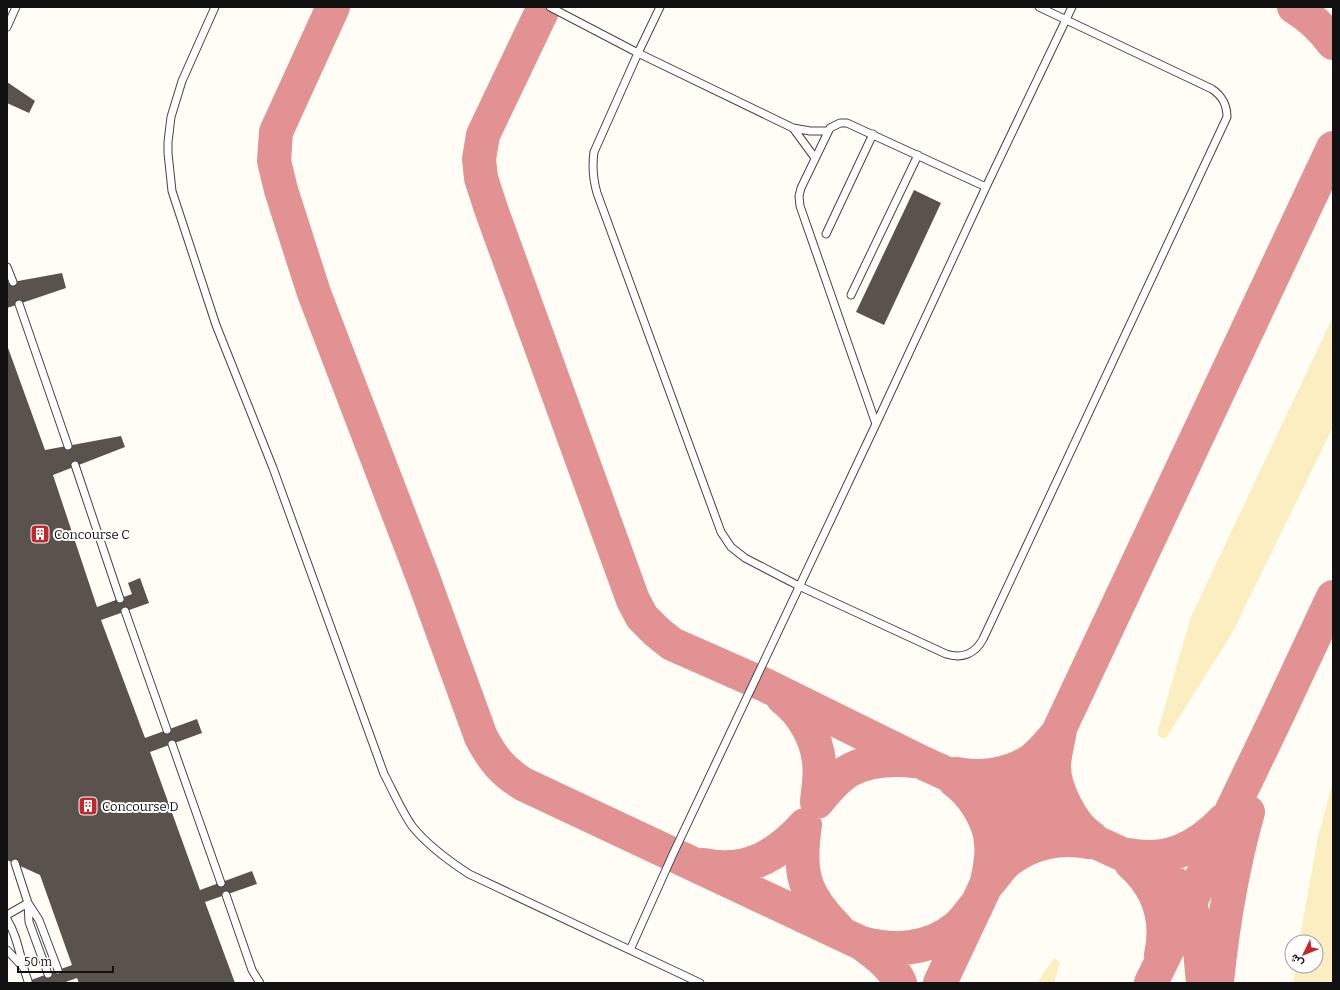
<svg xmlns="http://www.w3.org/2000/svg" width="1340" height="990" viewBox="0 0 1340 990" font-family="Bitter,Vazirmatn,serif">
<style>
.sand{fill:#fbeec1}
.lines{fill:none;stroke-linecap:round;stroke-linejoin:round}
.taxiway{stroke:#e29292;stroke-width:34}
.building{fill:#5a524d}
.lane-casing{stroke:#444;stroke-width:9}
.lane{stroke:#fff;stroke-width:7}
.labels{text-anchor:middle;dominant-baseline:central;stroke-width:4;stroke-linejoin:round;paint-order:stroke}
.poi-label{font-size:13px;fill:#111;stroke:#fff;text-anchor:start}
</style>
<rect width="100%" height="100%" fill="#fffdf5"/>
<!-- sand -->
<path class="sand" d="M1333 317V427L1231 635 1168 735 1166 738H1161L1158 735V730L1191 617Z
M1333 781V983H1293L1296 966H1316V942H1299L1318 837Z
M1054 958 1060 962 1054 983H1037Z"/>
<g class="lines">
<!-- taxiway -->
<path class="taxiway" d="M333 7 276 132 274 161 281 190 314 293 422 575 481 737C492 758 502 771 523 784L861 943C894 952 929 950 956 928 964 922 970 912 977 904
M544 7 483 135 479 159 481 178 491 209 633 600 642 617 657 632 672 644 765 685 921 762 1150 867 1173 882 1190 903 1199 939 1203 983
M1294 7C1309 16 1322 28 1333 43
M783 698C802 712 817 738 819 762 821 775 818 789 817 802 826 791 837 777 850 770 870 759 893 759 915 761
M956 774C980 779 1008 775 1029 762 1041 754 1051 741 1060 730 1058 741 1055 753 1054 764 1053 787 1072 826 1092 838
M955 781C973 794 990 821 991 843 993 858 989 872 986 886 992 879 999 869 1006 862 1029 843 1060 836 1089 842
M805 825C798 872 803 894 837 928
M1128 855C1167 863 1197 848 1224 820
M1131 863C1158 887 1169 918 1161 955
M703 865C746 874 777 856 805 825
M861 943C876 954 892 965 900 983
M1217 981C1223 924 1232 868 1248 812
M940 983 1333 148
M1151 983 1190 903 1230 814 1279 712 1333 597"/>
</g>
<!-- building -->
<path class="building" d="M7 82 35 101 29 113 7 103Z
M914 190 941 203 884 325 856 312Z
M62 273 66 288 7 308V283Z
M7 345 45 450 121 436 125 447 53 475 97 607 132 594 128 583 140 578 149 603 101 620 145 738 197 719 202 733 150 752 200 890 252 871 257 884 205 902 235 983H79L77 978 63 983H23L72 965 40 875 7 860Z"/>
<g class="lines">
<defs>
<path id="lane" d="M215 7 182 81 171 117 168 142V153L172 191 216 325 273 468 384 774C393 791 401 810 412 826 428 846 449 861 469 874L700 983
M550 7 638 53 793 128 810 131H828
M660 7 638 53 594 152C592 166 593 179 597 193L721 532 731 547 745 558 799 586 946 654C962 659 975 654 983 639L1227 117C1227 104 1222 96 1212 89L1039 7
M7 27 16 7
M793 128 815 158
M826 234 873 134
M7 267 13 282
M851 295 918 155
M19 304 68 446
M876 424 800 206 799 196 801 188 830 128 840 123H847L986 187
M75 465 120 599
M125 611 167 730
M172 744 221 883
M15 863 28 903 39 920 58 970
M226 895 252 970 260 983
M28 903 29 922 48 974
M7 915 28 903
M7 919C19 939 20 960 28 981
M7 950 22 966
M630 950 673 854 876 424 986 187 1072 7"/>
</defs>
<!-- lane casing -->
<use href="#lane" class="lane-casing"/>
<!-- lane -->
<use href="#lane" class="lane"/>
</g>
<!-- icons -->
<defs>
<symbol id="building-square" viewBox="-11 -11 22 22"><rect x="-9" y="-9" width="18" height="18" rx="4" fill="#c4262e" stroke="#fff"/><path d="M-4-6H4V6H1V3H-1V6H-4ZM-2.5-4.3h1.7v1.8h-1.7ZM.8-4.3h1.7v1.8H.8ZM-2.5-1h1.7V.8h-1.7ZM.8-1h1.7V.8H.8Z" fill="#fff"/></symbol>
</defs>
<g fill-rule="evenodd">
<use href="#building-square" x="29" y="523" width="22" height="22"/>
<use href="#building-square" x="77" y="795" width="22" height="22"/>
</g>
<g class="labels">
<!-- poi labels -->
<g class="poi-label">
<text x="54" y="534">Concourse C</text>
<text x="102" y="806">Concourse D</text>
</g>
</g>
<!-- border -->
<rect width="1340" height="990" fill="none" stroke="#111111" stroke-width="16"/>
<!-- north arrow -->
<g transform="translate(1304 954) rotate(227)"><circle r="19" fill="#ffffff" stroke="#a0a0a0"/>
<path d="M0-3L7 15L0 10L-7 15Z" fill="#c4262e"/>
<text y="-6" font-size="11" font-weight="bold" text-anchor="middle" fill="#111111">ش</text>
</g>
<!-- scale -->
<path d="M18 966v6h95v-6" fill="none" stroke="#111111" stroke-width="2"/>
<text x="24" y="966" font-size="12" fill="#111111" stroke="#ffffff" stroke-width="3" paint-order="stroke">50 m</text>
</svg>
